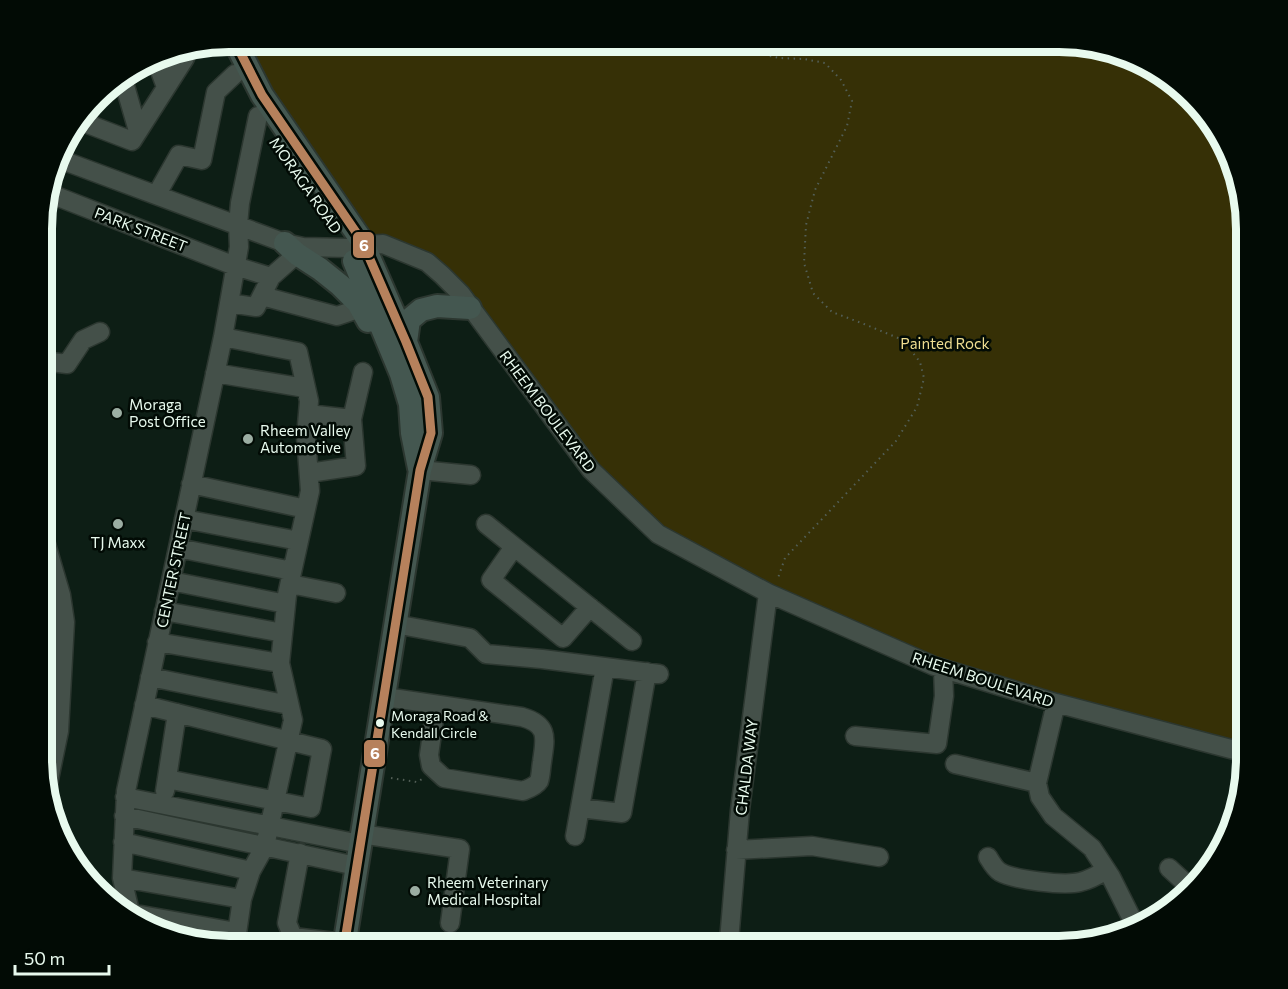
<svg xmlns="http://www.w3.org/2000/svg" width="1288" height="989" viewBox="0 0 1288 989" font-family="Commissioner,sans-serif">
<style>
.green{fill:#363006}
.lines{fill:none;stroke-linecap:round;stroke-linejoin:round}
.minor-casing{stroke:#2c3730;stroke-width:21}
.major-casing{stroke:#2c3730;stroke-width:26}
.path{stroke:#535f57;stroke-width:2;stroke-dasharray:1.5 4.5;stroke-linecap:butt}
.minor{stroke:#445049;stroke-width:18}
.major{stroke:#445750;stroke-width:22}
.bus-1-casing{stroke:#020b05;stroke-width:14}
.bus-1{stroke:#b6815c;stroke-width:9}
.poi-dot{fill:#9bada2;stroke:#020b05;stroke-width:2}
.bus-dot{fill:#e8faee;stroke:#020b05;stroke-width:2}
.labels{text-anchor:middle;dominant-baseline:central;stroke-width:5;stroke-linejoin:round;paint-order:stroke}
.bus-label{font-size:14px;fill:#e8faee;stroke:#020b05;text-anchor:start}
.street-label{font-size:15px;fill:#e8faee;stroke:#020b05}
.park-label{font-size:15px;fill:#efde91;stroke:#020b05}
.poi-label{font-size:15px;fill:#e8faee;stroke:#020b05;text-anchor:start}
.rim{fill:none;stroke:#e8faee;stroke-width:8}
.line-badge{stroke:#020b05;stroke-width:2}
.badge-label{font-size:16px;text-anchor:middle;font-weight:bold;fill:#fff}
</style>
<rect width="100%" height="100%" fill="#0d1e15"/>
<!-- green -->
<path class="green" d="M235 42H1071L1130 56 1182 88 1227 147 1246 229V753L943 669 658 534 591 470 442 275 364 245Z
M43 575 55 624V661L48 730 42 758Z"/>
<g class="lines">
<defs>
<path id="minor" d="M156 60 166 87
M123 79 138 131
M80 121 132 141 185 58 182 50
M59 159 285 243 303 247 349 248 364 245 383 244 427 262 442 275 461 294 591 470 658 534 768 593 934 666 1056 703 1246 753
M48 193 235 266 271 277
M157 194 179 155 202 160 216 92 235 74
M262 296 337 316 361 308
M229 303 256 307 271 277 297 254
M223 337 298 352 309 401 306 437 310 491 287 595 280 663 293 720 265 846 251 871 242 899 235 947
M43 361 67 364 83 340 100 332
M215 373 305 388
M308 414 352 419
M420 470 471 475
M309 473 356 466 352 419 363 372
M191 484 306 509
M184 519 299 541
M486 524 632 641
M43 534 61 595 65 622 59 731 47 789
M514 547 491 580 563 638 590 607
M178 548 292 571
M171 581 286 604
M290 584 336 593
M164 611 283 633
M395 624 470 638 486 654 542 659 659 674
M157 642 280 663
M150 677 289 705
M383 697 399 699 522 717C550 725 545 739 542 762 541 767 541 776 539 781 536 786 528 789 523 791L444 778 431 766 429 755 436 705
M1056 703 1037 783 1040 797 1053 816 1092 848 1111 877 1137 929
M144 705 322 749 311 808 167 779
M855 736 937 744 944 696 943 669
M955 764 1037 783
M165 791 177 713
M125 797 360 844
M580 808 622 813 647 672
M124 816 356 866
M361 834 460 849 450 923
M575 836 605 667
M123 842 251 871
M736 850 812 846 879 857
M300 853 287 923 293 937 344 943
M988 857C991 862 995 869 1000 872 1014 880 1064 886 1080 882 1089 880 1098 875 1106 870
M1169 868 1192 889
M122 878 242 899
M130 913 236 932
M131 916 122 878 126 791 223 337 239 247 238 225 240 203 258 116
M729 941 740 810 768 593
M690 947 729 941 749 947"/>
<path id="major" d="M235 42 262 95 362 241 406 342 428 397 431 433 420 470 344 947
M285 243 297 254 320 269 340 285 358 303 368 321
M354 261 401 374 410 404 412 433 419 468
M406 342 409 320 421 310 437 306 470 308"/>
</defs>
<!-- minor casing -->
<use href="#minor" class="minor-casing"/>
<!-- major casing -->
<use href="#major" class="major-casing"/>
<!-- path -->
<path class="path" d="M737 42 757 53 779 58 804 59 825 63 841 80 852 101 847 126 815 190 806 225 804 263 813 293 832 312 864 324 903 340 920 362 924 378 917 407 896 441 785 558 778 578
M391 778 417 782 424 778"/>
<!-- minor -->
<use href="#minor" class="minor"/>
<!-- major -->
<use href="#major" class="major"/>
<defs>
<path id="bus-1" d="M235 42 262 95 362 241 406 342 428 397 431 433 420 470 344 947"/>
</defs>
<!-- bus-1 casing -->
<use href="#bus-1" class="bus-1-casing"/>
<!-- bus-1 -->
<use href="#bus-1" class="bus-1"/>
</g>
<!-- markers -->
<g class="poi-dot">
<circle cx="117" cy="413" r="6"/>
<circle cx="248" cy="439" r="6"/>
<circle cx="118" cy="524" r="6"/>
<circle cx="415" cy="891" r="6"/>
</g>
<circle class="bus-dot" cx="380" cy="723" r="5"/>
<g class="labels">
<!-- bus labels -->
<g class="bus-label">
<text x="391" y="715">Moraga Road &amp;<tspan x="391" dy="17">Kendall Circle</tspan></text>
</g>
<!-- street labels -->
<g class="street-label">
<text transform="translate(306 185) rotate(55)">MORAGA ROAD</text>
<text transform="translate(141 229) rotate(21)">PARK STREET</text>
<text transform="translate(548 411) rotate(53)">RHEEM BOULEVARD</text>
<text transform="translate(173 570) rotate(-78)">CENTER STREET</text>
<text transform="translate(983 679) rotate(18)">RHEEM BOULEVARD</text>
<text transform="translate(746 767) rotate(-83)">CHALDA WAY</text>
</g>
<!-- park labels -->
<g class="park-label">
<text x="945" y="343">Painted Rock</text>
</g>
<!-- poi labels -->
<g class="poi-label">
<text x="129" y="404">Moraga<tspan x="129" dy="17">Post Office</tspan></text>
<text x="260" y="430">Rheem Valley<tspan x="260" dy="17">Automotive</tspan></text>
<text x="118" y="542" text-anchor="middle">TJ Maxx</text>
<text x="427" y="882">Rheem Veterinary<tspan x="427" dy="17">Medical Hospital</tspan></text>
</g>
</g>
<!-- crop -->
<path d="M0 0H1288V989H0ZM229 52H1059A177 177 0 0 1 1236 229V759A177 177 0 0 1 1059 936H229A177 177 0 0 1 52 759V229A177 177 0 0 1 229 52Z" fill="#020b05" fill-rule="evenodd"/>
<path class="rim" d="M229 52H1059A177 177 0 0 1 1236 229V759A177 177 0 0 1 1059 936H229A177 177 0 0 1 52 759V229A177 177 0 0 1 229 52Z"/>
<g class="line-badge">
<rect x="352" y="231" width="23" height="28" rx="6" fill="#b6815c"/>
<rect x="363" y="739" width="23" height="29" rx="6" fill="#b6815c"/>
</g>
<g class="badge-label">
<text x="364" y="251">6</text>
<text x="375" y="759">6</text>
</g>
<!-- scale -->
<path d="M15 965v9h94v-9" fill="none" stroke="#e8faee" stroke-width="3"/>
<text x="24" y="965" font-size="18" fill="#e8faee" stroke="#020b05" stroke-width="4.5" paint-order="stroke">50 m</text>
</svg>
